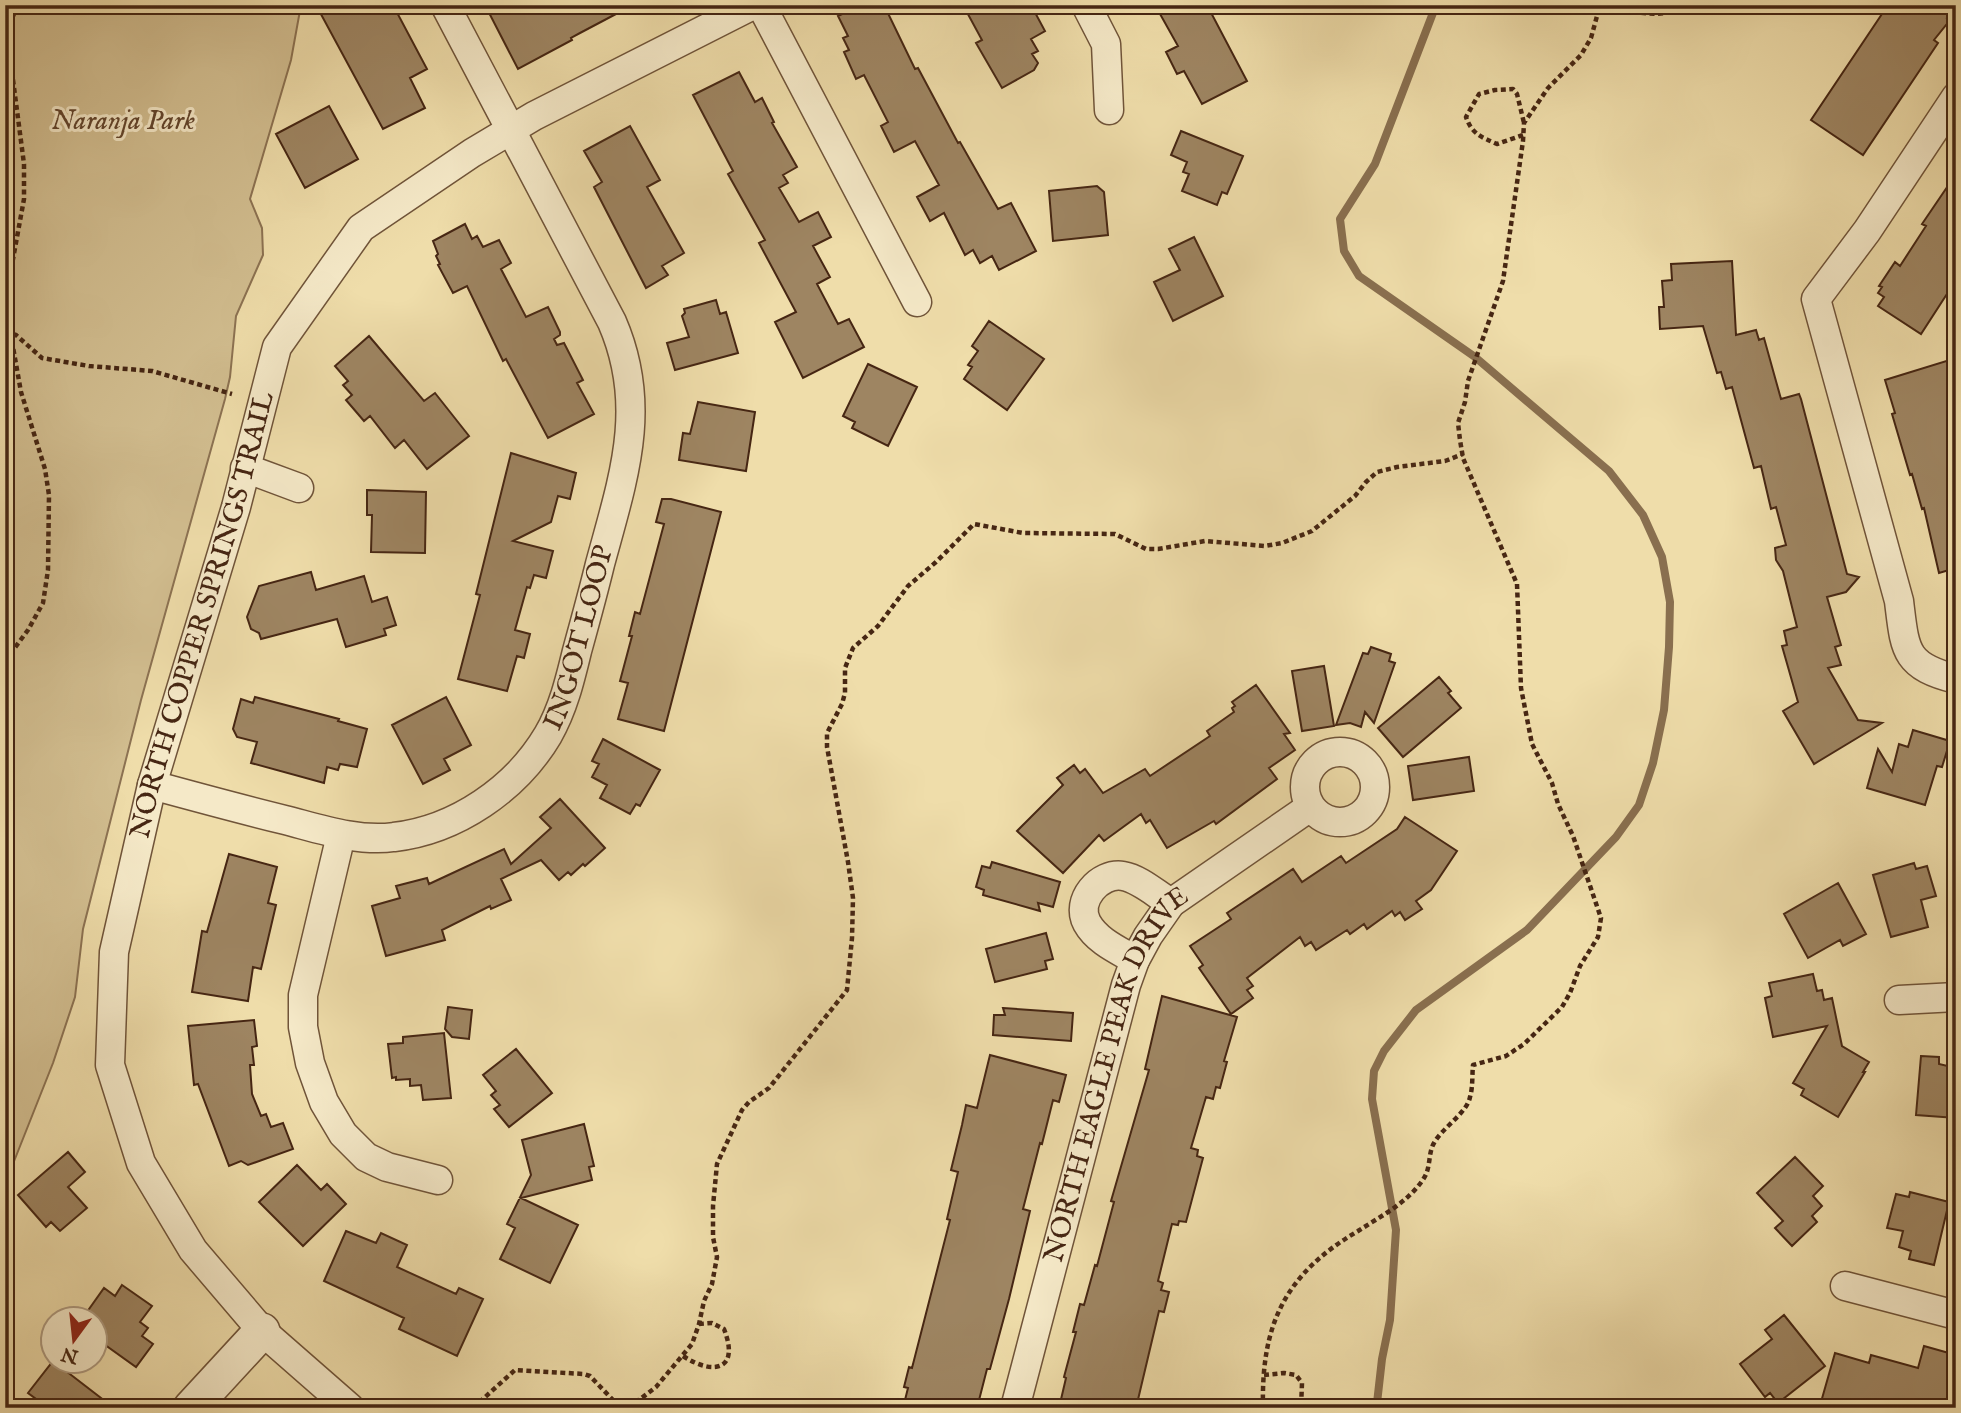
<svg xmlns="http://www.w3.org/2000/svg" width="1961" height="1413" viewBox="0 0 1961 1413" font-family="'IM FELL English',serif">
<style>
.green{fill:#d2be90;stroke:#8c7252;stroke-width:2}
.lines{fill:none;stroke-linecap:round;stroke-linejoin:round}
.stream{stroke:#896f4f;stroke-width:8}
.building{fill:#9e8562;stroke:#462613;stroke-width:2}
.minor-casing{stroke:#705439;stroke-width:31}
.tertiary-casing{stroke:#705439;stroke-width:38}
.path{stroke:#462613;stroke-width:4.5;stroke-dasharray:5 3.5;stroke-linecap:butt}
.minor{stroke:#f5e9c8;stroke-width:28}
.tertiary{stroke:#f5e9c8;stroke-width:35}
.labels{text-anchor:middle;dominant-baseline:central;stroke-width:6;stroke-linejoin:round;paint-order:stroke}
.park-label{font-size:28px;font-style:italic;fill:#62442c;stroke:#f5e9c8}
.street-label{font-size:28px;fill:#462613;stroke:#f5e9c8}
</style>
<rect width="100%" height="100%" fill="#efddaa"/>
<filter id="stains"><feTurbulence type="fractalNoise" baseFrequency=".00286" numOctaves="4"/><feColorMatrix values="0 0 0 0 .2 0 0 0 0 .09 0 0 0 0 .02 0 0 0 .5 -.17"/></filter>
<radialGradient id="worn" r=".72"><stop offset=".6" stop-color="#630" stop-opacity="0"/><stop offset="1" stop-color="#630" stop-opacity=".3"/></radialGradient>
<!-- green -->
<path class="green" d="M5 5H301L291 60 250 199 262 228 263 255 236 316 230 377 225 399 141 700 83 929 75 997 53 1063 5 1184Z"/>
<g class="lines">
<!-- stream -->
<path class="stream" d="M1379 1408 1377 1403 1382 1359 1390 1320 1396 1230 1372 1099 1374 1071 1384 1051 1416 1010 1527 930 1616 837 1639 805 1653 763 1664 710 1669 647 1670 602 1662 557 1643 515 1609 471 1475 357 1359 276 1344 251 1340 219 1375 164 1436 5"/>
</g>
<!-- building -->
<path class="building" d="M316 5H393L427 69 410 78 425 108 383 129Z
M485 5H633L580 33 571 38 572 40 518 69Z
M861 5H884L915 69 918 68 958 143 960 142 998 209 1011 203 1036 251 999 270 992 256 980 263 973 250 965 255 944 213 930 221 917 197 939 185 915 141 894 152 881 126 888 122 864 75 856 79 844 52 849 50 843 38 848 36 838 16Z
M963 5H1031L1045 31 1031 39 1038 51 1032 54 1038 63 1034 70 1002 88 976 43 982 40Z
M1155 5H1207L1247 81 1202 104 1184 71 1177 74 1166 52 1178 46Z
M1888 5H1956V7L1947 18 1950 20 1934 40 1938 43 1863 155 1811 120Z
M739 72 755 102 762 98 774 122 772 123 797 167 783 175 788 183 779 188 799 222 818 212 831 237 813 246 830 277 817 284 838 324 849 319 864 347 803 378 775 322 796 312 759 243 765 240 728 174 733 171 693 95Z
M329 106 358 159 305 188 276 134Z
M630 126 660 180 647 187 684 253 662 266 668 275 646 288 594 187 602 182 584 151Z
M1181 131 1243 156 1227 194 1222 192 1217 205 1182 191 1189 174 1183 172 1187 162 1171 155Z
M1956 174V280L1921 334 1878 306 1884 297 1878 293 1882 287 1879 286 1895 262 1900 266 1926 226 1922 224Z
M1097 186 1104 192 1108 235 1053 241 1049 191Z
M465 224 472 239 477 236 483 247 499 240 511 263 501 269 526 317 548 307 560 332V335L554 339 557 345 564 343 583 380 577 383 594 414 548 438 506 359 503 361 467 286 453 293 438 265 440 264 436 256 438 254 433 241Z
M1194 237 1223 296 1173 321 1154 282 1180 270 1169 249Z
M1732 261 1736 335 1756 330 1759 340 1764 338 1781 399 1799 394 1801 399 1847 574 1859 577 1846 592 1827 597 1841 645 1835 647 1841 665 1828 668 1858 720 1882 723 1814 764 1783 711 1798 702 1782 646 1787 645 1784 631 1797 627 1783 571 1776 560 1775 548 1786 545 1776 507 1771 509 1761 466 1754 468 1732 387 1726 389 1721 372 1717 373 1703 326 1660 329 1659 307H1664L1662 281 1672 280 1671 264Z
M716 300 720 314 726 312 738 353 675 370 667 343 689 337 682 316 685 313 684 309Z
M989 321 1044 359 1007 410 964 379 972 367 968 365 978 351 972 346Z
M369 336 424 401 435 393 469 436 427 469 404 440 395 448 370 416 364 421 346 400 352 395 343 385 348 381 335 366Z
M1956 358V568L1939 573 1924 508 1922 509 1912 474 1910 475 1892 414 1895 413 1885 380Z
M868 364 917 387 888 446 852 428 855 422 843 416Z
M698 402 755 412 746 471 679 460 683 433 690 434Z
M511 453 576 473 570 499 558 496 551 522 513 541 553 551 546 578 534 575 530 588 527 587 515 630 530 634 524 658 517 656 507 691 458 679 480 595 476 594Z
M367 490 426 492 425 553 371 552 372 515H367Z
M662 499H671L721 512 664 731 618 719 628 683 620 681 632 636H629L635 612 640 614 664 524 656 522Z
M311 572 316 590 364 576 372 602 387 597 396 625 384 629 386 635 346 647 337 619 261 639 259 633 251 629 247 617 259 586Z
M1371 647 1391 654 1389 661 1395 663 1374 723 1365 712 1361 727 1350 723 1336 725 1363 653 1368 654Z
M1324 666 1334 726 1302 731 1292 671Z
M1439 677 1451 691 1448 693 1461 708 1403 757 1378 728Z
M1256 685 1290 733 1284 734 1295 750 1269 768 1277 779 1216 824 1214 821 1167 848 1150 820 1146 823 1141 814 1104 841 1099 835 1063 873 1017 831 1063 785 1057 778 1074 765 1080 773 1085 769 1103 793 1145 769 1150 776 1210 736 1207 731 1234 712 1232 708 1235 706 1232 702Z
M255 697 339 719 338 721 367 729 357 767 340 764 338 770 327 767 324 783 251 763 257 742 237 737 233 729 241 699 253 703Z
M446 697 471 745 444 759 450 770 423 784 392 725Z
M1913 730 1950 741 1942 767 1937 766 1925 805 1867 788 1878 749 1892 772 1899 744 1908 747Z
M603 739 660 770 640 806 636 804 630 814 600 798 607 785 592 777 599 764 592 761Z
M1469 757 1474 791 1413 800 1408 766Z
M560 799 605 848 585 866 583 864 571 875 568 872 559 880 541 860 501 879 511 900 491 909 490 906 442 930 445 940 386 956 372 906 400 898 396 886 427 878 429 884 504 849 511 864 551 828 540 817Z
M1405 817 1457 851 1431 890 1416 901 1422 909 1405 920 1400 912 1395 916 1392 911 1367 929 1364 924 1350 934 1347 930 1316 950 1311 942 1305 946 1300 937 1247 978 1253 986 1247 990 1253 998 1231 1014 1199 968 1203 965 1190 946 1231 919 1227 913 1293 869 1302 882 1341 856 1346 863 1397 829Z
M229 854 277 867 268 903 276 905 261 969 253 967 248 1001 192 992 202 931 207 932Z
M992 862 1060 882 1053 907 1038 903 1040 911 983 895 984 890 976 887 982 866 990 868Z
M1914 863 1916 869 1927 866 1936 896 1921 900 1928 927 1891 937 1873 875Z
M1838 883 1866 934 1843 946 1840 940 1808 958 1784 914Z
M1046 933 1053 959 1045 961 1047 969 995 982 986 949Z
M1813 974 1817 991 1822 990 1824 1000 1832 998 1842 1046 1869 1062 1863 1072H1865L1838 1117 1801 1095 1804 1089 1793 1083 1827 1026 1773 1037 1765 998 1772 996 1769 983Z
M1162 996 1237 1017 1224 1061 1227 1062 1220 1088 1216 1087 1213 1099 1206 1097 1191 1148 1198 1150 1197 1156 1203 1158 1186 1222 1179 1221 1178 1225 1172 1224 1158 1281 1163 1283 1161 1290 1169 1292 1164 1312 1159 1311 1136 1408H1059L1066 1378 1064 1377 1076 1332H1073L1080 1304 1084 1305 1095 1265 1097 1266 1114 1202 1111 1201 1149 1070 1145 1069Z
M448 1007 472 1010 469 1039 452 1037 445 1029Z
M1003 1008 1073 1013 1071 1041 993 1035 994 1015H1005Z
M254 1020 257 1046 252 1047 254 1065H250L252 1094 261 1116 266 1114 271 1127 283 1123 293 1149 248 1165 241 1161 229 1166 198 1084 194 1085 188 1026Z
M444 1033 451 1098 423 1100 421 1085 410 1086V1079L396 1080V1077L392 1078 388 1044 403 1043V1037Z
M516 1049 552 1093 509 1127 494 1109 500 1105 491 1095 496 1091 483 1075Z
M990 1055 1066 1075 1059 1102 1053 1100 1042 1144 1040 1143 1023 1209 1030 1211 1009 1299 990 1369H987L977 1408H903L908 1388 904 1387 909 1367 912 1368 950 1220 947 1219 958 1172 951 1170 962 1125 966 1105 977 1108Z
M1921 1056 1939 1057V1064L1956 1068V1118L1916 1115Z
M584 1124 594 1166 589 1167 592 1180 521 1198 578 1225 550 1283 500 1259 515 1228 507 1224 531 1175 522 1140Z
M68 1152 85 1172 68 1187 87 1208 60 1231 51 1222 46 1227 18 1195Z
M1795 1157 1823 1186 1813 1196 1822 1206 1812 1216 1817 1222 1792 1246 1775 1228 1783 1221 1757 1193Z
M297 1165 321 1190 327 1184 346 1204 303 1246 259 1202Z
M1910 1192 1949 1202 1934 1265 1909 1259 1911 1251 1899 1247 1903 1231 1887 1228 1896 1194 1909 1197Z
M346 1231 376 1243 381 1233 407 1245 397 1267 456 1294 459 1288 483 1299 457 1356 399 1329 404 1318 324 1281Z
M122 1285 152 1306 140 1322 148 1328 142 1336 153 1344 136 1367 94 1337V1319H82L104 1288 115 1296Z
M1784 1315 1825 1366 1778 1403 1770 1393 1765 1397 1740 1364 1772 1339 1765 1330Z
M1924 1346 1956 1355V1408H1916L1887 1400 1884 1408H1840L1821 1402 1835 1353 1869 1363 1871 1355 1918 1368Z
M53 1361 114 1408H28L36 1399 28 1393Z"/>
<g class="lines">
<defs>
<g id="minor">
<path d="M761 5 917 302"/>
<path d="M1086 5 1106 44 1109 110"/>
<path d="M1956 97 1867 231 1816 299 1899 601C1905 650 1904 666 1956 679"/>
<path d="M245 468 299 488"/>
<circle cx="1340" cy="787" r="35"/>
<path id="s1" d="M152 785C196 797 240 809 285 820 320 829 358 842 394 837 456 830 516 789 548 735 563 709 570 680 577 651 585 622 593 593 600 564 623 479 649 407 612 322L445 5"/>
<path d="M341 835 303 995V1027L310 1063 324 1102 343 1134 366 1157 387 1167 438 1180"/>
<path d="M1135 960C1118 950 1097 941 1087 923 1075 901 1099 872 1123 876 1140 879 1156 894 1171 903"/>
<path d="M1899 1000 1956 997"/>
<path d="M1845 1286 1956 1315"/>
<path id="s2" d="M350 1408 262 1331 193 1250 141 1163 110 1065 114 952 152 785 236 507 277 347 361 228 472 153 534 116 753 5"/>
<path id="s3" d="M1015 1408 1126 985 1135 960 1148 936 1171 903 1310 807"/>
</g>
<path id="tertiary" d="M191 1408 262 1331"/>
</defs>
<!-- minor casing -->
<use href="#minor" class="minor-casing"/>
<!-- tertiary casing -->
<use href="#tertiary" class="tertiary-casing"/>
<!-- path -->
<path class="path" d="M1608 5C1638 14 1662 19 1692 5
M5 34 18 5
M5 38 10 57 24 164V199L11 270 8 319 21 392 45 469 49 495 48 570 43 603 28 630 5 661
M1523 135 1497 144C1481 137 1472 134 1466 117L1479 94 1495 90 1513 89 1517 94 1524 123
M5 332 16 335 42 358 89 366 152 371 232 394
M683 1356C714 1376 740 1370 724 1329L712 1323 699 1324
M1264 1375 1284 1373 1296 1375 1302 1383 1301 1408
M473 1408 515 1370 584 1374 590 1376 613 1400 625 1402 639 1400 656 1387 692 1344 699 1324 704 1301 712 1284 717 1257 713 1237V1206L717 1164 742 1110 749 1102 769 1088 847 990 852 938 853 898 848 862 827 747V733L842 704 845 693V668L853 648 878 626 908 586 936 562 974 524 1023 533 1115 534 1146 549H1158L1205 541 1265 546 1282 543 1312 531 1355 496 1366 482 1377 472 1397 467 1445 461 1463 454
M1263 1408C1261 1324 1285 1274 1358 1231 1381 1216 1409 1202 1424 1178 1431 1167 1428 1153 1434 1143 1442 1128 1467 1113 1470 1097 1473 1087 1472 1075 1473 1065L1506 1056 1524 1044 1562 1007 1570 993 1580 966 1598 937 1601 918 1573 836 1558 804 1552 783 1532 744 1521 688 1517 584 1463 458 1460 440 1458 423 1465 402 1468 381 1503 281 1523 141 1524 123 1548 88 1581 55 1591 38 1600 5"/>
<!-- minor -->
<use href="#minor" class="minor"/>
<!-- tertiary -->
<use href="#tertiary" class="tertiary"/>
</g>
<g class="labels">
<!-- park labels -->
<g class="park-label">
<text x="123" y="121">Naranja Park</text>
</g>
<!-- street labels -->
<g class="street-label">
<text stroke="none"><textPath href="#s2" startOffset="889">NORTH COPPER SPRINGS TRAIL</textPath></text>
<text stroke="none"><textPath href="#s1" startOffset="542">INGOT LOOP</textPath></text>
<text stroke="none"><textPath href="#s3" startOffset="350">NORTH EAGLE PEAK DRIVE</textPath></text>
</g>
</g>
<!-- margin -->
<rect width="1961" height="1413" fill="none" stroke="#efddaa" stroke-width="28"/>
<rect x="7" y="7" width="1947" height="1399" fill="none" stroke="#462613" stroke-width="3.5"/>
<rect x="14" y="14" width="1933" height="1385" fill="none" stroke="#462613" stroke-width="2"/>
<!-- north arrow -->
<g transform="translate(74 1340) rotate(195)"><circle r="33" fill="#f5e9c8" stroke="#af9b80" stroke-width="2"/>
<path d="M0-5L12 26L0 18L-12 26Z" fill="#8f2418"/>
<text y="-10" font-size="19" font-weight="bold" text-anchor="middle" fill="#462613">N</text>
</g>
<rect width="100%" height="100%" filter="url(#stains)"/>
<rect width="100%" height="100%" fill="url(#worn)"/>
</svg>
